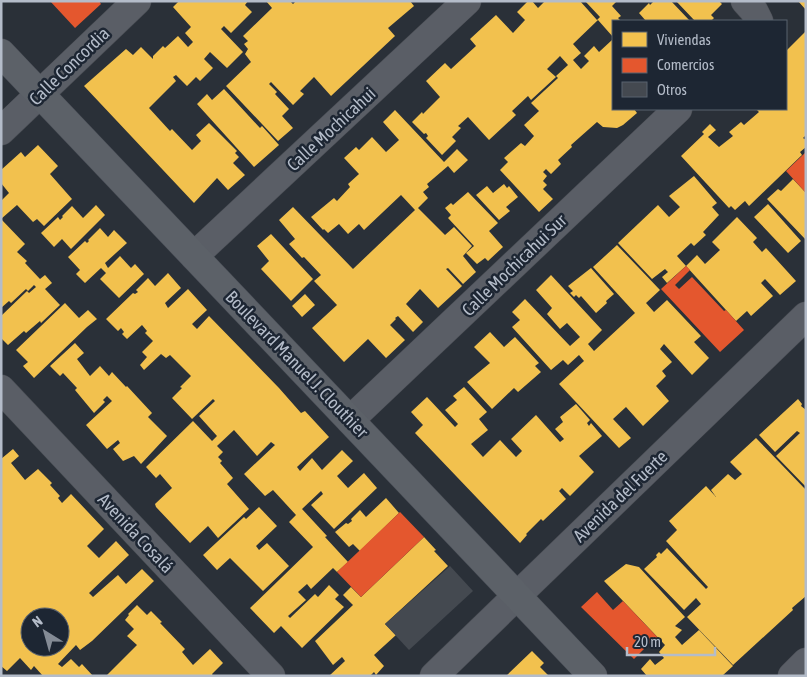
<svg xmlns="http://www.w3.org/2000/svg" width="807" height="677" viewBox="0 0 807 677" font-family="'Asap Condensed',sans-serif">
<style>
.homes{fill:#f2c14e;fill-rule:evenodd}
.shops{fill:#e4572e}
.building{fill:#444950}
.lines{fill:none;stroke-linecap:round;stroke-linejoin:round}
.minor-casing{stroke:#484c53;stroke-width:29}
.major-casing{stroke:#484c55;stroke-width:29}
.minor{stroke:#5a5e66;stroke-width:28}
.major{stroke:#5c6168;stroke-width:28}
.labels{text-anchor:middle;dominant-baseline:central;stroke-width:5;stroke-linejoin:round;paint-order:stroke}
.street-label{font-size:18px;fill:#b4bcc9;stroke:#1d2633}
</style>
<rect width="100%" height="100%" fill="#2a3038"/>
<!-- homes -->
<path class="homes" d="M179 1H248L245 5 252 12 231 33 224 26 221 29 243 52 227 68 210 52 204 59 213 68 200 81 196 77 187 86 176 75 173 77 176 81 149 108 170 131 172 129 192 150 201 141 196 135 209 123 237 151 235 153 239 157 233 163 245 175 228 190 217 178 194 203 84 86 126 49 133 55 141 47 153 59V56L163 46 165 48 178 36 188 47 193 42 185 33 191 27 173 7Z
M266 1H290L293 4 296 1H410L414 6 388 28 395 36 331 96 314 77 300 91 304 94 293 105 271 82 269 84 277 92 275 94 289 109 282 116 293 128 278 141 226 86 251 62 245 54 248 49 244 44 248 41 243 36 272 8Z
M528 1H532L538 8 545 1H580L597 20 600 17 585 1H617L612 6 621 16 618 18 621 21H613V37L598 20 573 44 581 53 573 60 581 69 589 61 584 56 594 46 599 52 612 40 613 109H634L637 113 623 125 617 128 603 127 597 122 571 145 572 147 558 160 561 164 551 174 546 169 543 172 547 176 543 181 547 185 543 189 553 199 539 212 500 170 508 162 504 158 521 143 525 146 534 136 524 125 539 111 531 103 558 78 556 76 568 65 560 56 547 69 556 77 531 100 528 96 512 111 516 115 489 140 468 117 458 126 461 128 452 137 456 141 442 155 426 138 428 136 426 133 424 134 412 122 422 112 423 114 440 97 426 81 445 63 451 69 476 46 470 39 496 15 513 33 525 20 517 12Z
M654 1H671L690 21H646L639 13 649 3 650 5Z
M676 1H719L722 4 711 15 714 18 711 21H695Z
M798 1H806V10Z
M806 31V135L803 138 806 140V147L800 152 802 155 749 206 745 201 735 210 731 206 729 208 681 156 704 134 702 132 710 124 716 130 708 137 719 147 733 136 729 132 741 122 744 125 759 112 756 109H786V51Z
M224 89 260 128 262 126 279 145 254 167 197 104 207 94 212 100Z
M395 110 444 162 457 149 468 160 454 173 448 166 427 184 429 187 423 192 428 198 418 208 445 235 454 227 472 246 463 256 476 272 463 284 448 268 446 269 462 286 438 308 420 289 406 304 423 322 413 332 398 316 395 318 396 319 390 325 405 340 386 358 368 339 344 362 312 328 337 305 314 281 321 275 304 257 302 258 289 244 295 239 279 220 293 207 353 269 415 210 401 195 364 230 359 224 348 234 339 224 328 233 324 229 323 230 311 217 334 198 337 201 350 187 348 184 359 174 344 158 356 147 359 150 372 137 386 152 399 140 383 122Z
M38 145 58 166 50 174 72 199 44 226 37 219 33 222 17 205 1 219V201L9 193 1 183V170L21 152 25 157Z
M694 176 717 203 712 207 719 215 703 232 706 235 694 246 691 243 677 256 686 266 667 283 662 277 668 272 665 269 652 279 618 243 658 205 669 217 680 207 669 196Z
M793 179 806 193V240L767 199 778 189 781 191Z
M504 184 507 188 509 186 518 197 506 207 510 211 499 220 476 195 487 186 493 193Z
M468 192 498 223 489 231 503 247 488 261 485 258 477 264 466 253 474 246 448 218 451 215 445 208 451 203 453 205Z
M768 204 801 241 788 253 754 217Z
M96 205 105 215 71 249 62 239 54 247 41 233 58 217 60 220 63 217 62 216 72 206 83 218Z
M737 217 757 238 753 242 762 252 766 248 796 281 780 295 765 279 761 283 773 296 751 316 747 311 736 321 686 266 697 255 705 264 720 250 712 242Z
M1 219 25 244 17 252 27 261 25 263 40 279 45 275 52 283 45 289 60 305 41 323 40 321 26 333 24 331 8 345 1 338V316L27 291 29 293 36 287 34 285 28 291 26 289 11 303 9 301 1 308Z
M100 228 108 237 114 230 127 243 105 263 108 268 120 256 131 268 135 264 144 274 119 298 100 279 106 273 101 268 85 283 76 274 80 270 68 257 85 241 87 243 89 241 88 240Z
M271 234 313 279 291 301 261 269 269 261 257 246Z
M617 245 660 290 646 303 654 312 667 300 701 336 694 342 709 358 692 375 664 344 660 349 672 362 662 371 666 376 656 386 669 401 643 426 626 407 613 419 631 438 619 448 559 384 584 361 579 355 568 365 563 360 551 370 512 327 520 320 512 312 525 299 570 346 580 337 567 323 560 329 547 314 552 308 536 290 551 275 602 330 588 344 594 351 635 313 593 267Z
M591 268 614 294 606 301 607 303 596 313 581 296 579 298 576 295 574 297 570 293 573 291 568 286Z
M168 273 181 288 165 303 168 308 188 289 207 310 192 324 197 329 209 316 279 388 301 413 305 411 329 437 297 467 300 471 312 458 322 470 342 450 353 461 337 476 348 488 364 473 377 488 334 529 311 505 323 494 321 491 302 509 327 536 325 537 348 562 337 572 333 568 311 589 307 584 298 592 306 600 288 616 290 618 315 594 318 597 329 585 339 595 335 599 344 607 302 648 281 626 274 633 250 608 313 547 289 522 296 515 273 490 265 496 244 474 275 445 271 442 257 456 234 430 217 446 223 452 218 457 222 461 220 463 233 478 227 484 249 509 218 538 208 526 190 543 156 507 155 504 172 488 160 474 156 478 146 467 193 421 212 441 217 436 199 416 215 401 213 399 192 419 172 398 182 388 180 387 191 376 170 355 166 358 161 354 144 370 140 365 147 357 142 352 153 341 145 333 147 331 142 325 127 339 122 334 124 332 121 328 118 331 106 319 133 293 135 294 138 292 136 290 148 278 155 286Z
M305 294 315 305 302 317 292 306Z
M65 303 79 318 88 310 97 319 87 327 34 378 23 366 28 362 16 350Z
M490 332 504 347 515 337 539 363 535 366 541 372 518 392 514 388 492 409 467 382 490 363 474 347Z
M75 343 84 353 77 359 90 376 100 366 109 376 112 372 126 387 127 386 152 413 148 417 167 436 141 464 134 456 123 461 113 449 120 443 118 440 107 449 86 425 112 401 107 396 103 400 105 402 94 413 75 390 77 388 63 373 60 376 50 366Z
M464 387 487 412 479 419 488 430 471 444 483 457 500 440 516 457 522 451 511 439 536 415 560 442 564 439 555 429 563 422 560 417 576 404 590 420 587 423 589 426 591 423 602 436 579 456 594 472 570 496 562 488 559 491 566 499 543 521 541 519 526 534 527 535 520 543 415 433 423 425 411 412 427 397 455 427 458 424 445 410 457 400 453 396Z
M798 399 802 404 801 406 806 410V487L776 456 800 433 797 431 775 452 759 435Z
M756 438 806 490V596L792 608 793 610 733 665 687 617 701 604 696 598 684 610 644 569 657 557 656 555 659 552 661 554 667 548 706 589 708 587 666 541 677 530 669 521 706 486 716 497 711 490 728 474 735 480 742 474 730 462Z
M13 449 19 456 11 463 25 480 38 469 52 483 50 485 60 496 58 498 62 503 71 494 104 529 87 546 99 558 116 541 129 555 89 593 93 597 118 575 126 584 142 569 154 581 92 641 80 650 76 645 58 664 62 667 71 659 79 667 82 664 93 676H43L34 666 31 670 20 658 7 671 1 666V459ZM30 617H60V647H30Z
M386 498 399 513 360 551 353 544 349 547 335 532 346 523 348 524 352 521 351 519 360 510 366 517Z
M259 507 277 526 256 546 259 550 267 543 289 566 263 591 230 558 217 570 203 555 244 517 246 519Z
M424 537 436 550 434 551 448 566 385 624 396 635 374 655 384 666 376 675 374 672 370 676H329L345 661 342 657 333 665 315 641 353 605 343 595 351 587 361 597Z
M626 564 639 567 685 617 675 626 682 630 675 637 682 645 699 630 733 666 722 676H647L641 669 650 659 655 665 664 658 659 652 665 645 604 581Z
M137 605 147 615 151 611 162 622 160 623 185 649 182 652 193 665 210 649 223 663 212 674 213 676H106L137 645 127 636 134 629 125 620 129 615 128 614Z
M532 651 544 663 540 667 549 676H506Z"/>
<!-- shops -->
<path class="shops" d="M50 1H99L101 4 75 28Z
M806 152V193L786 171Z
M686 266 690 270 675 285 679 289 692 277 724 311 726 310 744 330 720 352 661 289Z
M400 512 424 537 361 597 337 572Z
M597 592 613 610 623 601 661 641 656 647 651 642 634 659 581 607Z"/>
<!-- building -->
<path class="building" d="M450 566 473 591 409 650 385 624Z"/>
<g class="lines">
<defs>
<path id="minor" d="M745 1 754 11 759 21
M1 131 137 1
M194 256 467 1
M1 389 271 676
M350 420 678 109
M434 676 806 316
M792 676 806 662"/>
<path id="major" d="M1 53 593 676"/>
</defs>
<!-- minor casing -->
<use href="#minor" class="minor-casing"/>
<!-- major casing -->
<use href="#major" class="major-casing"/>
<!-- minor -->
<use href="#minor" class="minor"/>
<!-- major -->
<use href="#major" class="major"/>
</g>
<g class="labels">
<!-- street labels -->
<g class="street-label">
<text transform="translate(69 66) rotate(-44)">Calle Concordia</text>
<text transform="translate(331 129) rotate(-43)">Calle Mochicahui</text>
<text transform="translate(514 265) rotate(-44)">Calle Mochicahui Sur</text>
<text transform="translate(297 364) rotate(46)">Boulevard Manuel J. Clouthier</text>
<text transform="translate(620 496) rotate(-44)">Avenida del Fuerte</text>
<text transform="translate(136 533) rotate(47)">Avenida Cosalá</text>
</g>
</g>
<!-- border -->
<rect width="807" height="677" fill="none" stroke="#b4bcc9" stroke-width="5"/>
<!-- legend -->
<rect x="612" y="20" width="175" height="90" fill="#1d2633" stroke="#59626f"/>
<rect x="622" y="32" width="25" height="15" fill="#f2c14e" stroke="#59626f"/>
<text x="657" y="45" font-size="15" fill="#b4bcc9">Viviendas</text>
<rect x="622" y="58" width="25" height="15" fill="#e4572e" stroke="#59626f"/>
<text x="657" y="70" font-size="15" fill="#b4bcc9">Comercios</text>
<rect x="622" y="82" width="25" height="15" fill="#444950" stroke="#59626f"/>
<text x="657" y="95" font-size="15" fill="#b4bcc9">Otros</text>
<!-- north arrow -->
<g transform="translate(45 632) rotate(323)"><circle r="24" fill="#1d2633" stroke="#59626f"/>
<path d="M0-4L9 19L0 12L-9 19Z" fill="#848b96"/>
<text y="-8" font-size="14" font-weight="bold" text-anchor="middle" fill="#b4bcc9">N</text>
</g>
<!-- scale -->
<path d="M627 647v8h88v-8" fill="none" stroke="#b4bcc9" stroke-width="2.5"/>
<text x="634" y="647" font-size="15" fill="#b4bcc9" stroke="#1d2633" stroke-width="4" paint-order="stroke">20 m</text>
</svg>
